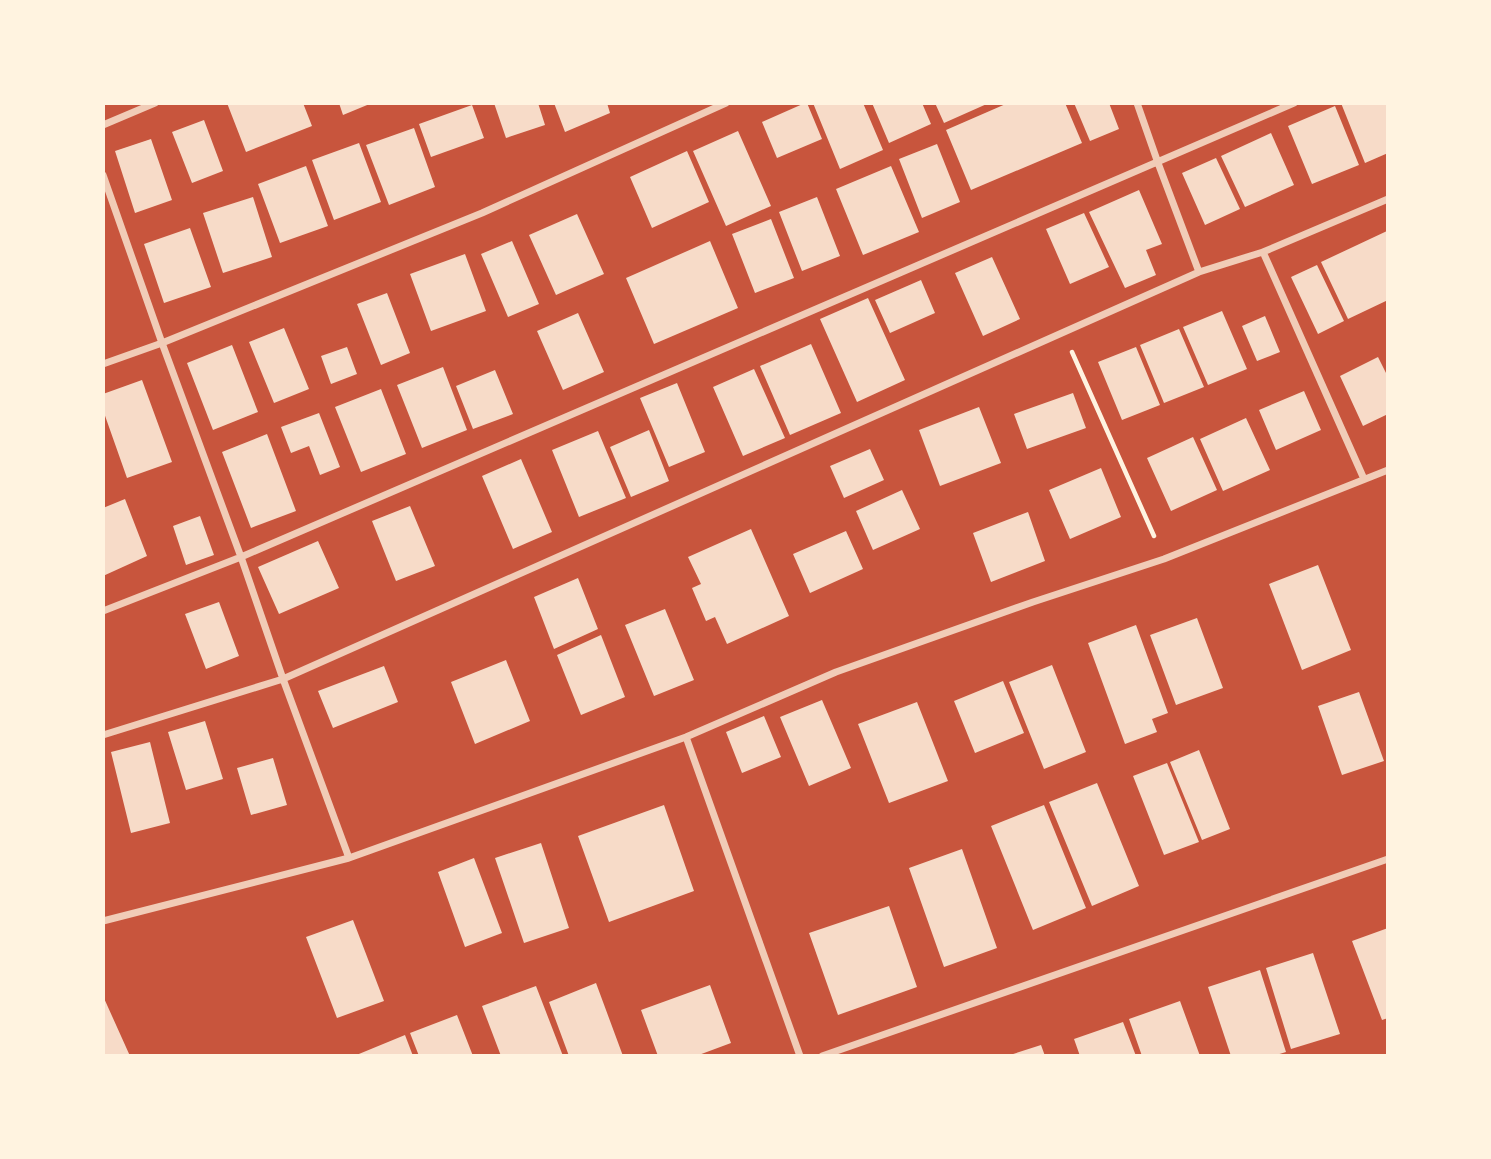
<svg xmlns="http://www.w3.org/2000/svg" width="1491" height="1159" viewBox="0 0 1491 1159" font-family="'Archivo Narrow',sans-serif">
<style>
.building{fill:#f7dbc8}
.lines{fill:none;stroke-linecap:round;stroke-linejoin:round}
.path{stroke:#fff3e0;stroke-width:4.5}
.minor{stroke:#f1ccb7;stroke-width:7}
</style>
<rect width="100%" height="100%" fill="#c8553d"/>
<!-- building -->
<path class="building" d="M227 103H303L312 126 246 152Z
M339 103H372L343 115Z
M494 103H538L545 125 506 138Z
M554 103H607L610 113 565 132Z
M805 103H807L822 139 777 158 762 122Z
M813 103H863L883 150 840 169Z
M872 103H922L931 124 889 143Z
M935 103H989L944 123Z
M1008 103H1065L1082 143 971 190 946 130Z
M1074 103H1109L1119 129 1090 141Z
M1341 103H1388V153L1365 163Z
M472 105 484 138 431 157 419 124Z
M1335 106 1359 165 1312 184 1288 126Z
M204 120 223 171 192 183 172 132Z
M414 128 435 187 389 205 366 145Z
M738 131 771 206 726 226 693 151Z
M1271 133 1294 185 1245 207 1221 156Z
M151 139 172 200 135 213 115 151Z
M359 143 381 202 334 220 312 160Z
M937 144 960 202 922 218 899 159Z
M687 151 709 202 652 228 630 177Z
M1216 158 1240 209 1205 225 1182 173Z
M306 166 328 226 280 243 258 184Z
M891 166 919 232 863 255 836 189Z
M1139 190 1162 244 1146 250 1156 275 1125 288 1089 212Z
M253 197 272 257 223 273 203 213Z
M817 197 840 256 802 271 779 212Z
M1084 213 1109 267 1070 284 1046 229Z
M577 214 604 274 556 295 529 235Z
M771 219 794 278 755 293 732 234Z
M190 228 211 287 164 303 144 244Z
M1387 231 1388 300 1348 319 1321 262Z
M512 241 539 304 508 317 481 254Z
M710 241 738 308 654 344 626 278Z
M465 254 486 311 431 331 410 274Z
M992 257 1020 319 983 336 955 273Z
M1317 265 1344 321 1318 334 1291 277Z
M921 280 935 313 890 333 875 300Z
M387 293 410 353 381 365 357 304Z
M868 298 905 380 857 402 820 319Z
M1222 311 1247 369 1208 385 1183 327Z
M578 313 604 372 563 390 537 331Z
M1265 316 1280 352 1257 361 1242 326Z
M284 328 309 389 274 403 249 342Z
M1179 329 1204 387 1164 403 1140 345Z
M811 344 841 413 790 435 760 366Z
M232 345 258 412 213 430 187 363Z
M347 347 357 374 331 384 321 356Z
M1136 347 1160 405 1122 420 1098 362Z
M1378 357 1388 377V414L1363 426 1340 376Z
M443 367 467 430 422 448 397 385Z
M754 369 785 438 743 456 713 387Z
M495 370 513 414 473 429 456 386Z
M142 380 172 462 127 478 103 410V394Z
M677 383 705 452 669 467 640 398Z
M381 389 406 454 361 472 335 407Z
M1304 391 1321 430 1276 450 1259 410Z
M1073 393 1086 428 1027 449 1014 414Z
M979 407 1001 463 940 486 919 430Z
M319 413 340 467 320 475 309 446 291 453 281 427Z
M1246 418 1270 470 1223 491 1200 439Z
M649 430 669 481 631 497 610 447Z
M598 431 626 498 579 517 552 450Z
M267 434 296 511 251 528 222 452Z
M1193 437 1217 490 1171 511 1147 458Z
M870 449 884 480 844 498 830 466Z
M521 459 552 532 513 549 482 476Z
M1101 468 1121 517 1070 539 1049 490Z
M902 490 920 529 873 550 856 511Z
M125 499 147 556 103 576V508Z
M410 506 435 566 396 581 372 521Z
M1028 512 1045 561 991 582 973 533Z
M200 516 214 555 186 565 173 526Z
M751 529 789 616 727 644 715 617 706 621 692 588 701 584 688 557Z
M846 531 863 569 810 593 793 554Z
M318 541 339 588 279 614 258 567Z
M1318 565 1351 650 1302 670 1269 584Z
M578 578 598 629 554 649 534 597Z
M219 602 239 656 206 669 185 614Z
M665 609 694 680 654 696 625 625Z
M1197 618 1223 688 1176 705 1150 635Z
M1136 625 1168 713 1152 719 1157 732 1125 744 1088 643Z
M601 635 625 697 581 715 557 655Z
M506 660 530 721 475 744 451 682Z
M1052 665 1086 752 1044 769 1009 682Z
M384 666 398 702 333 728 318 691Z
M1003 681 1024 733 975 753 954 701Z
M1359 692 1384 761 1342 775 1318 706Z
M822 700 851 768 809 786 780 717Z
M917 702 948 781 889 803 858 724Z
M764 716 781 757 742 773 726 732Z
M205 721 223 779 186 790 168 732Z
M150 742 170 823 131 833 111 752Z
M1199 750 1230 829 1202 840 1170 762Z
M273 758 287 805 251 815 237 768Z
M1167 763 1199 842 1164 855 1133 776Z
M1097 783 1139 886 1092 906 1049 802Z
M664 805 694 891 609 922 578 836Z
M1044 805 1086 908 1033 930 991 826Z
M541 843 569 928 524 943 495 858Z
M962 849 997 948 944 967 909 868Z
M474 858 502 933 465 947 438 872Z
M889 906 917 987 838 1015 809 933Z
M353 920 384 1001 337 1018 306 937Z
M1388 928V1018L1382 1020 1352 941Z
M1313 953 1340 1034 1291 1049 1266 968Z
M1260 970 1286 1052 1273 1056H1231L1208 987Z
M596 983 623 1056H569L549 1002Z
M710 985 731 1043 696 1056H658L641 1010Z
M536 986 563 1056H501L482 1006Z
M103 996 130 1056H103Z
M1180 1001 1200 1056H1142L1129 1019Z
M457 1015 473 1056H419L410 1033Z
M1123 1022 1136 1056H1080L1074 1039Z
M405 1035 413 1056H354Z
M1041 1045 1045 1056H1010V1055Z"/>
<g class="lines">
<!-- path -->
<path class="path" d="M1072 352 1154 536"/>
<!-- minor -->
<path class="minor" d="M1137 103 1158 163 1199 272
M103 125 155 103
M103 175 162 343 241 557 283 679 349 858
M1263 252 1364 479
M103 364 162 343 482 213 726 103
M103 611 241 557 1294 103
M103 735 283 679 1199 272 1263 252 1388 199
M686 737 800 1056
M103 921 349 858 686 737 836 672 1033 602 1164 559 1388 470
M822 1056 1388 859"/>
</g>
<!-- border -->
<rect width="1491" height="1159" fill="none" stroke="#fff3e0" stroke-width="210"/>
</svg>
